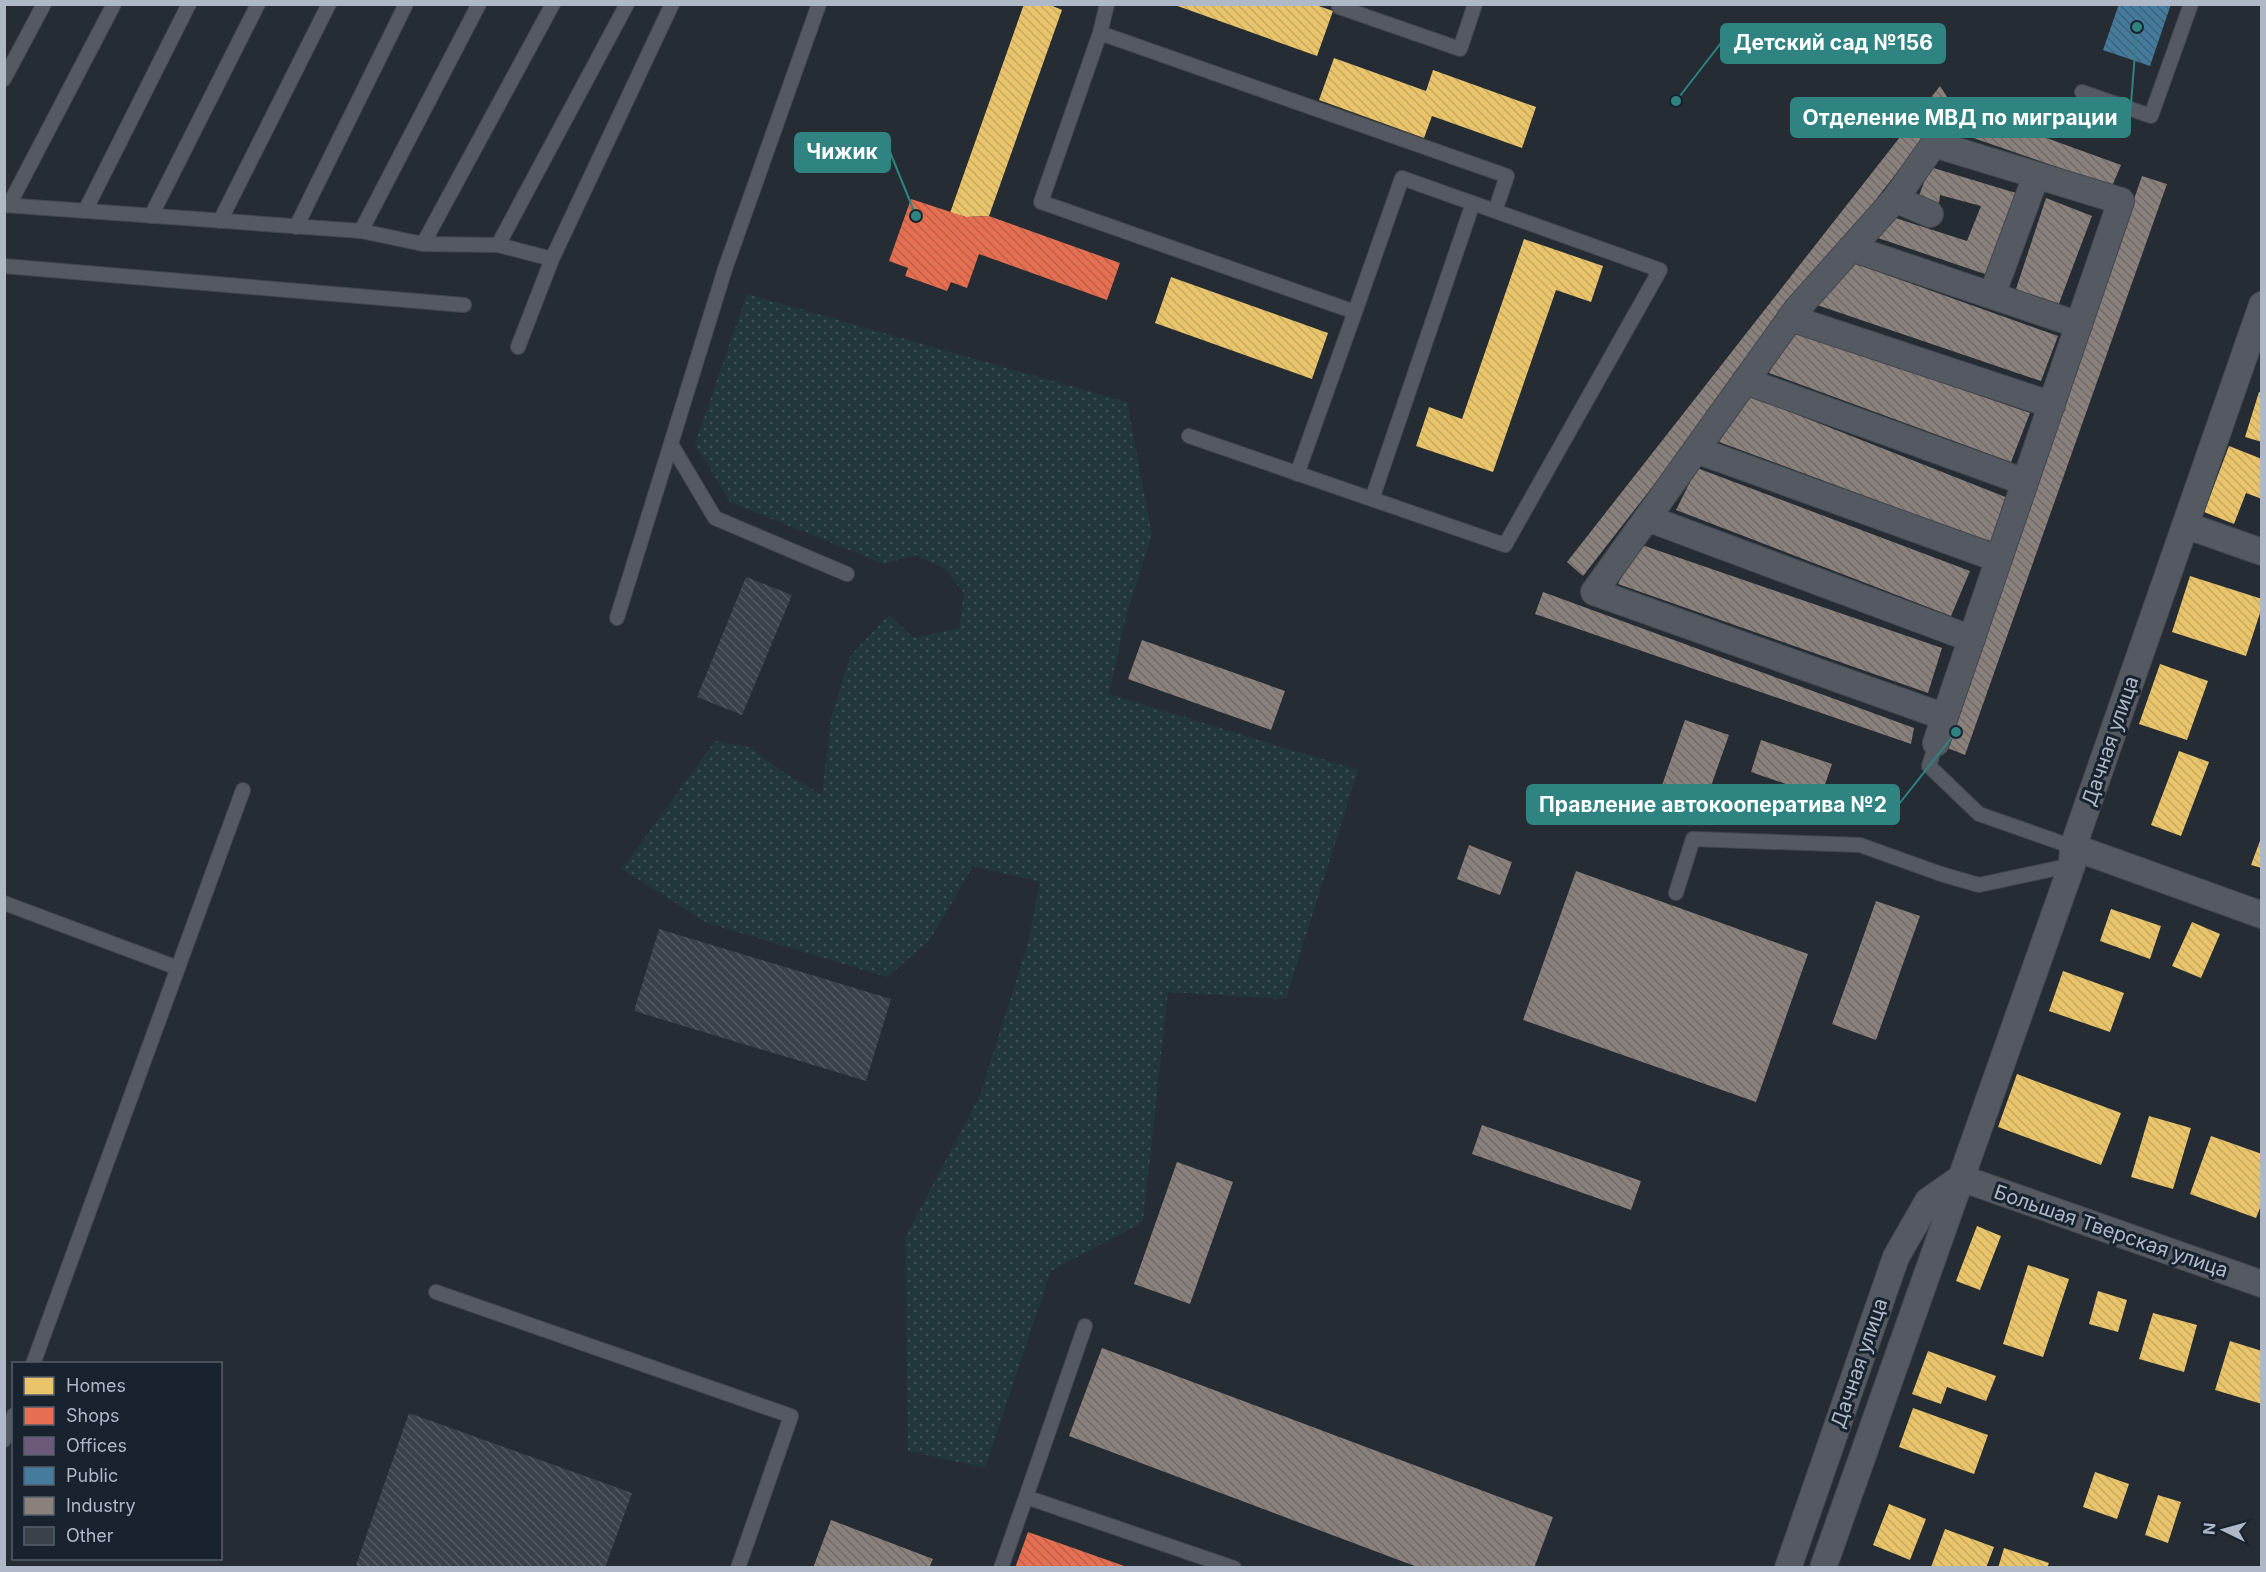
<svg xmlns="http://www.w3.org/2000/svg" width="2266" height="1572" viewBox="0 0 2266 1572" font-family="Inter,sans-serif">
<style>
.grass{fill:url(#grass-dots)}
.homes{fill:url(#homes-back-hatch)}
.shops{fill:url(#shops-back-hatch)}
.offices{fill:url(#offices-back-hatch)}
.public{fill:url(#public-back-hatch)}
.industry{fill:url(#industry-back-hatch)}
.building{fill:url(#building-back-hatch)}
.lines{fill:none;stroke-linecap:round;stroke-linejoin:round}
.lane-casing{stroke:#43484f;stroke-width:16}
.street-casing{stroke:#43484f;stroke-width:28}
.lane{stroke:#555a62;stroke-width:14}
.street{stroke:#555a62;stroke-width:26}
.labels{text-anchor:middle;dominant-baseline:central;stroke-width:6;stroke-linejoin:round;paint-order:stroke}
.street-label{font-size:20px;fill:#aeb8c7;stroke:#19232f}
.leader{fill:none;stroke:#2f8380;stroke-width:2}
.callout-dot{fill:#2f8380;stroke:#19232f;stroke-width:2}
.callout{fill:#2f8380;stroke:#2f8380;stroke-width:2}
.callout-label{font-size:21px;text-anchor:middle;font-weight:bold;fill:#fff}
</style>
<defs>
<pattern id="grass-dots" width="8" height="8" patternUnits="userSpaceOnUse" patternTransform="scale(1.5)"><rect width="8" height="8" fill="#22373a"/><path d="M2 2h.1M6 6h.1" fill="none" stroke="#405255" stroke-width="1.8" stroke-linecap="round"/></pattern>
<pattern id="homes-back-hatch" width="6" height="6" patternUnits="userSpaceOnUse" patternTransform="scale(1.5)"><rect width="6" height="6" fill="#e9c46a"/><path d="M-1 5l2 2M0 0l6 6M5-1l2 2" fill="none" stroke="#c5a861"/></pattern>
<pattern id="shops-back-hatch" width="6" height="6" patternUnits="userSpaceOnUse" patternTransform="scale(1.5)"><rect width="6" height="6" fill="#e76f51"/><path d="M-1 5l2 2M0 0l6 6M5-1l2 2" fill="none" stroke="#ba614c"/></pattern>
<pattern id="offices-back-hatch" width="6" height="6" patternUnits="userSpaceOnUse" patternTransform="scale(1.5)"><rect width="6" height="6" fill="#6d597a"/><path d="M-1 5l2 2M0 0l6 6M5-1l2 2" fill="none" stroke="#7f6f8b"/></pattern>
<pattern id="public-back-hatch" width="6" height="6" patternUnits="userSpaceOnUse" patternTransform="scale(1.5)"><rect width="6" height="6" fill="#457b9d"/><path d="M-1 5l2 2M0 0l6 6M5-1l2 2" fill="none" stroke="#3f637b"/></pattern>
<pattern id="industry-back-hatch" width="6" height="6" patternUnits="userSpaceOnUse" patternTransform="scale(1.5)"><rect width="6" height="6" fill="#8a817c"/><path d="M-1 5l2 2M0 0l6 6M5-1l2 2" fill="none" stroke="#706b69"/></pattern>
<pattern id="building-back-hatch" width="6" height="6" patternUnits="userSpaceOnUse" patternTransform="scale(1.5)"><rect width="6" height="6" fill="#3a4148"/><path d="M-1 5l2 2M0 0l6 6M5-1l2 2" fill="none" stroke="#545a61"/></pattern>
</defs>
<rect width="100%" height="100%" fill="#252c34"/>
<!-- grass -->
<path class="grass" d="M747 294 1127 402 1152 535 1126 616 1109 694 1358 770 1286 999 1168 992 1143 1222 1051 1271 985 1468 908 1451 905 1238 980 1095 1028 943 1040 882 973 866 930 940 887 977 707 923 622 869 715 741 749 747 785 773 822 795 831 718 850 656 889 615 914 638 959 628 964 593 944 568 915 555 884 564 730 502 695 444Z"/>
<!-- homes -->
<path class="homes" d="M1024 4H1048L1062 10 989 216 966 217 950 213Z
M1172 4H1313L1333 11 1317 56Z
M1334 58 1426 91 1433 70 1536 107 1522 148 1432 116 1424 138 1319 100Z
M1524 239 1603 266 1591 302 1556 290 1493 472 1416 446 1429 407 1462 419Z
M1171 277 1328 333 1312 379 1155 323Z
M2259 392 2262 393V442L2245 437Z
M2229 446 2262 459V499L2246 493 2234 524 2204 512Z
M2190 576 2262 599V607L2246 656 2172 632Z
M2160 664 2208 681 2187 740 2139 724Z
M2179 751 2209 762 2181 836 2151 825Z
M2261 838H2262V868L2251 865Z
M2111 909 2161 926 2150 959 2100 941Z
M2192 922 2220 934 2201 978 2172 966Z
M2063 971 2124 993 2110 1032 2049 1011Z
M2017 1074 2121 1113 2101 1165 1998 1127Z
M2149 1116 2191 1128 2173 1189 2131 1177Z
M2211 1136 2262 1154V1203L2256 1218 2190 1194Z
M1977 1226 2001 1236 1980 1290 1956 1281Z
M2028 1265 2069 1279 2043 1357 2003 1344Z
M2098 1291 2127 1300 2118 1332 2089 1324Z
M2153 1313 2197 1325 2184 1372 2139 1359Z
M2230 1341 2262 1351V1404L2215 1390Z
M1928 1351 1996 1376 1986 1401 1947 1387 1941 1404 1912 1394Z
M1913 1408 1988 1435 1974 1474 1899 1447Z
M2095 1472 2129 1484 2117 1519 2083 1507Z
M2158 1495 2181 1502 2168 1543 2145 1535Z
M1889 1504 1926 1519 1910 1560 1873 1545Z
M1945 1529 1994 1547 1986 1568 1931 1567Z
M2004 1548 2049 1563 2047 1568H1998Z"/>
<!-- shops -->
<path class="shops" d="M911 199 966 217 989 216 1120 263 1107 300 979 254 967 288 951 282 947 291 905 276 908 268 889 261Z
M1028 1532 1127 1567V1568H1015Z"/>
<!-- offices -->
<path class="offices" d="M1955 723 1965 726 1959 741 1948 737Z"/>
<!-- public -->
<path class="public" d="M2119 4H2171L2150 66 2103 50Z"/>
<!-- industry -->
<path class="industry" d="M1940 86 1951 103 1583 576 1567 562Z
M1966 109 2121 165 2112 186 1956 132Z
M1930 167 2016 193 1985 274 1875 237 1886 215 1967 241 1981 206 1940 195 1939 203 1918 198Z
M2142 176 2167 184 1965 755 1945 747Z
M2046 198 2092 216 2058 306 2016 289Z
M1848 261 2058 336 2041 381 1814 304Z
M1790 330 2030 413 2011 462 1769 373Z
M1748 395 2013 500 1997 545 1719 442Z
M1697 468 1970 571 1951 616 1676 510Z
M1639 544 1942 648 1928 693 1618 584Z
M1543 592 1914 728 1911 744 1535 614Z
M1142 640 1285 691 1271 730 1128 679Z
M1685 720 1729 735 1699 820 1655 805Z
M1761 740 1832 764 1821 796 1751 772Z
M1469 845 1512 862 1500 895 1457 879Z
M1576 871 1808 954 1756 1102 1523 1020Z
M1876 901 1920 916 1876 1040 1832 1024Z
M1482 1125 1641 1181 1631 1210 1472 1154Z
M1177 1162 1233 1182 1190 1304 1134 1284Z
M1102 1348 1553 1517 1534 1568H1420L1069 1436Z
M831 1520 933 1559 929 1568H813Z"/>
<!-- building -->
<path class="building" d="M746 577 792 595 742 715 697 697Z
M659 929 891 999 866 1081 634 1011Z
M409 1413 632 1493 605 1568H355Z"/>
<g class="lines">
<defs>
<path id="lane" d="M1340 4 1339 7 1460 49 1475 4
M1100 33 1507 176 1495 211 1402 178 1355 312 1041 202 1100 33 1107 4
M4 79 44 4
M2082 92 2151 116 2191 4
M4 205 361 231 423 244 498 245 552 259
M9 205 114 4
M85 211 189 4
M151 216 258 4
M220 221 329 4
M296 227 406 4
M361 231 479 4
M423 244 553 4
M498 245 627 4
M4 266 464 305
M518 347 552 259 672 4
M1189 436 1505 545 1660 270 1495 211
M671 444 715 518 847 574
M1297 474 1355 312
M1372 499 1473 203
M617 618 725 269 819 4
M1936 743 1929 766 1979 814 2073 847
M1676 893 1693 839 1860 845 1941 874 1979 885 2072 865
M4 903 178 968
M436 1292 791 1416 738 1568
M1085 1326 1026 1497 1234 1568
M33 1364 243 790
M4 1440 14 1415
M1001 1568 1026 1497"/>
<path id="street" d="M1895 199 1797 309 1594 592 1945 717
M1930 214 1895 199 1934 144 2121 201 1936 743
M1851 248 2079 325
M1992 295 2036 176
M1790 318 2052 405
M1745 381 2025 482
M1696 450 1999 559
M1647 518 1972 639
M2185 525 2262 552
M2073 847 2262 915
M1961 1178 2262 1284
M1788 1568 1896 1257 1928 1201 1961 1178
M1823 1568 2072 865 2073 847 2262 305"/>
</defs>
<!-- lane casing -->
<use href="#lane" class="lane-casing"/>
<!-- street casing -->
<use href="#street" class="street-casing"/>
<!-- lane -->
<use href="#lane" class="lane"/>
<!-- street -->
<use href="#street" class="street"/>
</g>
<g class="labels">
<!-- street labels -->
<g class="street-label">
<text transform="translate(2110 741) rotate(-71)">Дачная улица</text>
<text transform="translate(2111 1231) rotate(19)">Большая Тверская улица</text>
<text transform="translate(1859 1363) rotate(-71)">Дачная улица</text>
</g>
</g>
<!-- callouts -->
<path class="leader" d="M1676 101L1721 43M2137 27L2130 117M916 216L890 152M1956 732L1899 804"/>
<g class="callout-dot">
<circle cx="1676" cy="101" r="6"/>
<circle cx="2137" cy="27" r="6"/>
<circle cx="916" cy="216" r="6"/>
<circle cx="1956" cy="732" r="6"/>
</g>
<g class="callout">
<rect x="1721" y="24" width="224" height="39" rx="6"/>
<rect x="1791" y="98" width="339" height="39" rx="6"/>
<rect x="795" y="133" width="95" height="39" rx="6"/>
<rect x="1527" y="785" width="372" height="39" rx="6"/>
</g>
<g class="callout-label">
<text x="1833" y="50">Детский сад №156</text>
<text x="1960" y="125">Отделение МВД по миграции</text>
<text x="842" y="159">Чижик</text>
<text x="1713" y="812">Правление автокооператива №2</text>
</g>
<!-- border -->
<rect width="2266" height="1572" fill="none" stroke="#aeb8c7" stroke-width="12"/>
<!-- legend -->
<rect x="12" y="1362" width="210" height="198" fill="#19232f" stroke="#555f6c" stroke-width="1.5"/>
<rect x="24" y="1377" width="30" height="18" fill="#e9c46a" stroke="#555f6c" stroke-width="1.5"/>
<text x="66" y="1392" font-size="18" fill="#aeb8c7">Homes</text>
<rect x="24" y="1407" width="30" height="18" fill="#e76f51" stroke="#555f6c" stroke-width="1.5"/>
<text x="66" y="1422" font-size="18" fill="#aeb8c7">Shops</text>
<rect x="24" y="1437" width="30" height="18" fill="#6d597a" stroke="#555f6c" stroke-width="1.5"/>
<text x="66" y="1452" font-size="18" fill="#aeb8c7">Offices</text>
<rect x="24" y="1467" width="30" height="18" fill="#457b9d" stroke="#555f6c" stroke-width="1.5"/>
<text x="66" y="1482" font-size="18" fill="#aeb8c7">Public</text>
<rect x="24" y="1497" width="30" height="18" fill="#8a817c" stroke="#555f6c" stroke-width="1.5"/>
<text x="66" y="1512" font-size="18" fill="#aeb8c7">Industry</text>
<rect x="24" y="1527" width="30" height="18" fill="#3a4148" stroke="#555f6c" stroke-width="1.5"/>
<text x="66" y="1542" font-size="18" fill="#aeb8c7">Other</text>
<!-- north arrow -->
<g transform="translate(2224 1530) rotate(275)" stroke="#19232f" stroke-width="4.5" paint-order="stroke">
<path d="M0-4.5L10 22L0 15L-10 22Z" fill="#aeb8c7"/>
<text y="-9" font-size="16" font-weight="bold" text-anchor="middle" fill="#aeb8c7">N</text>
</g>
</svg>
